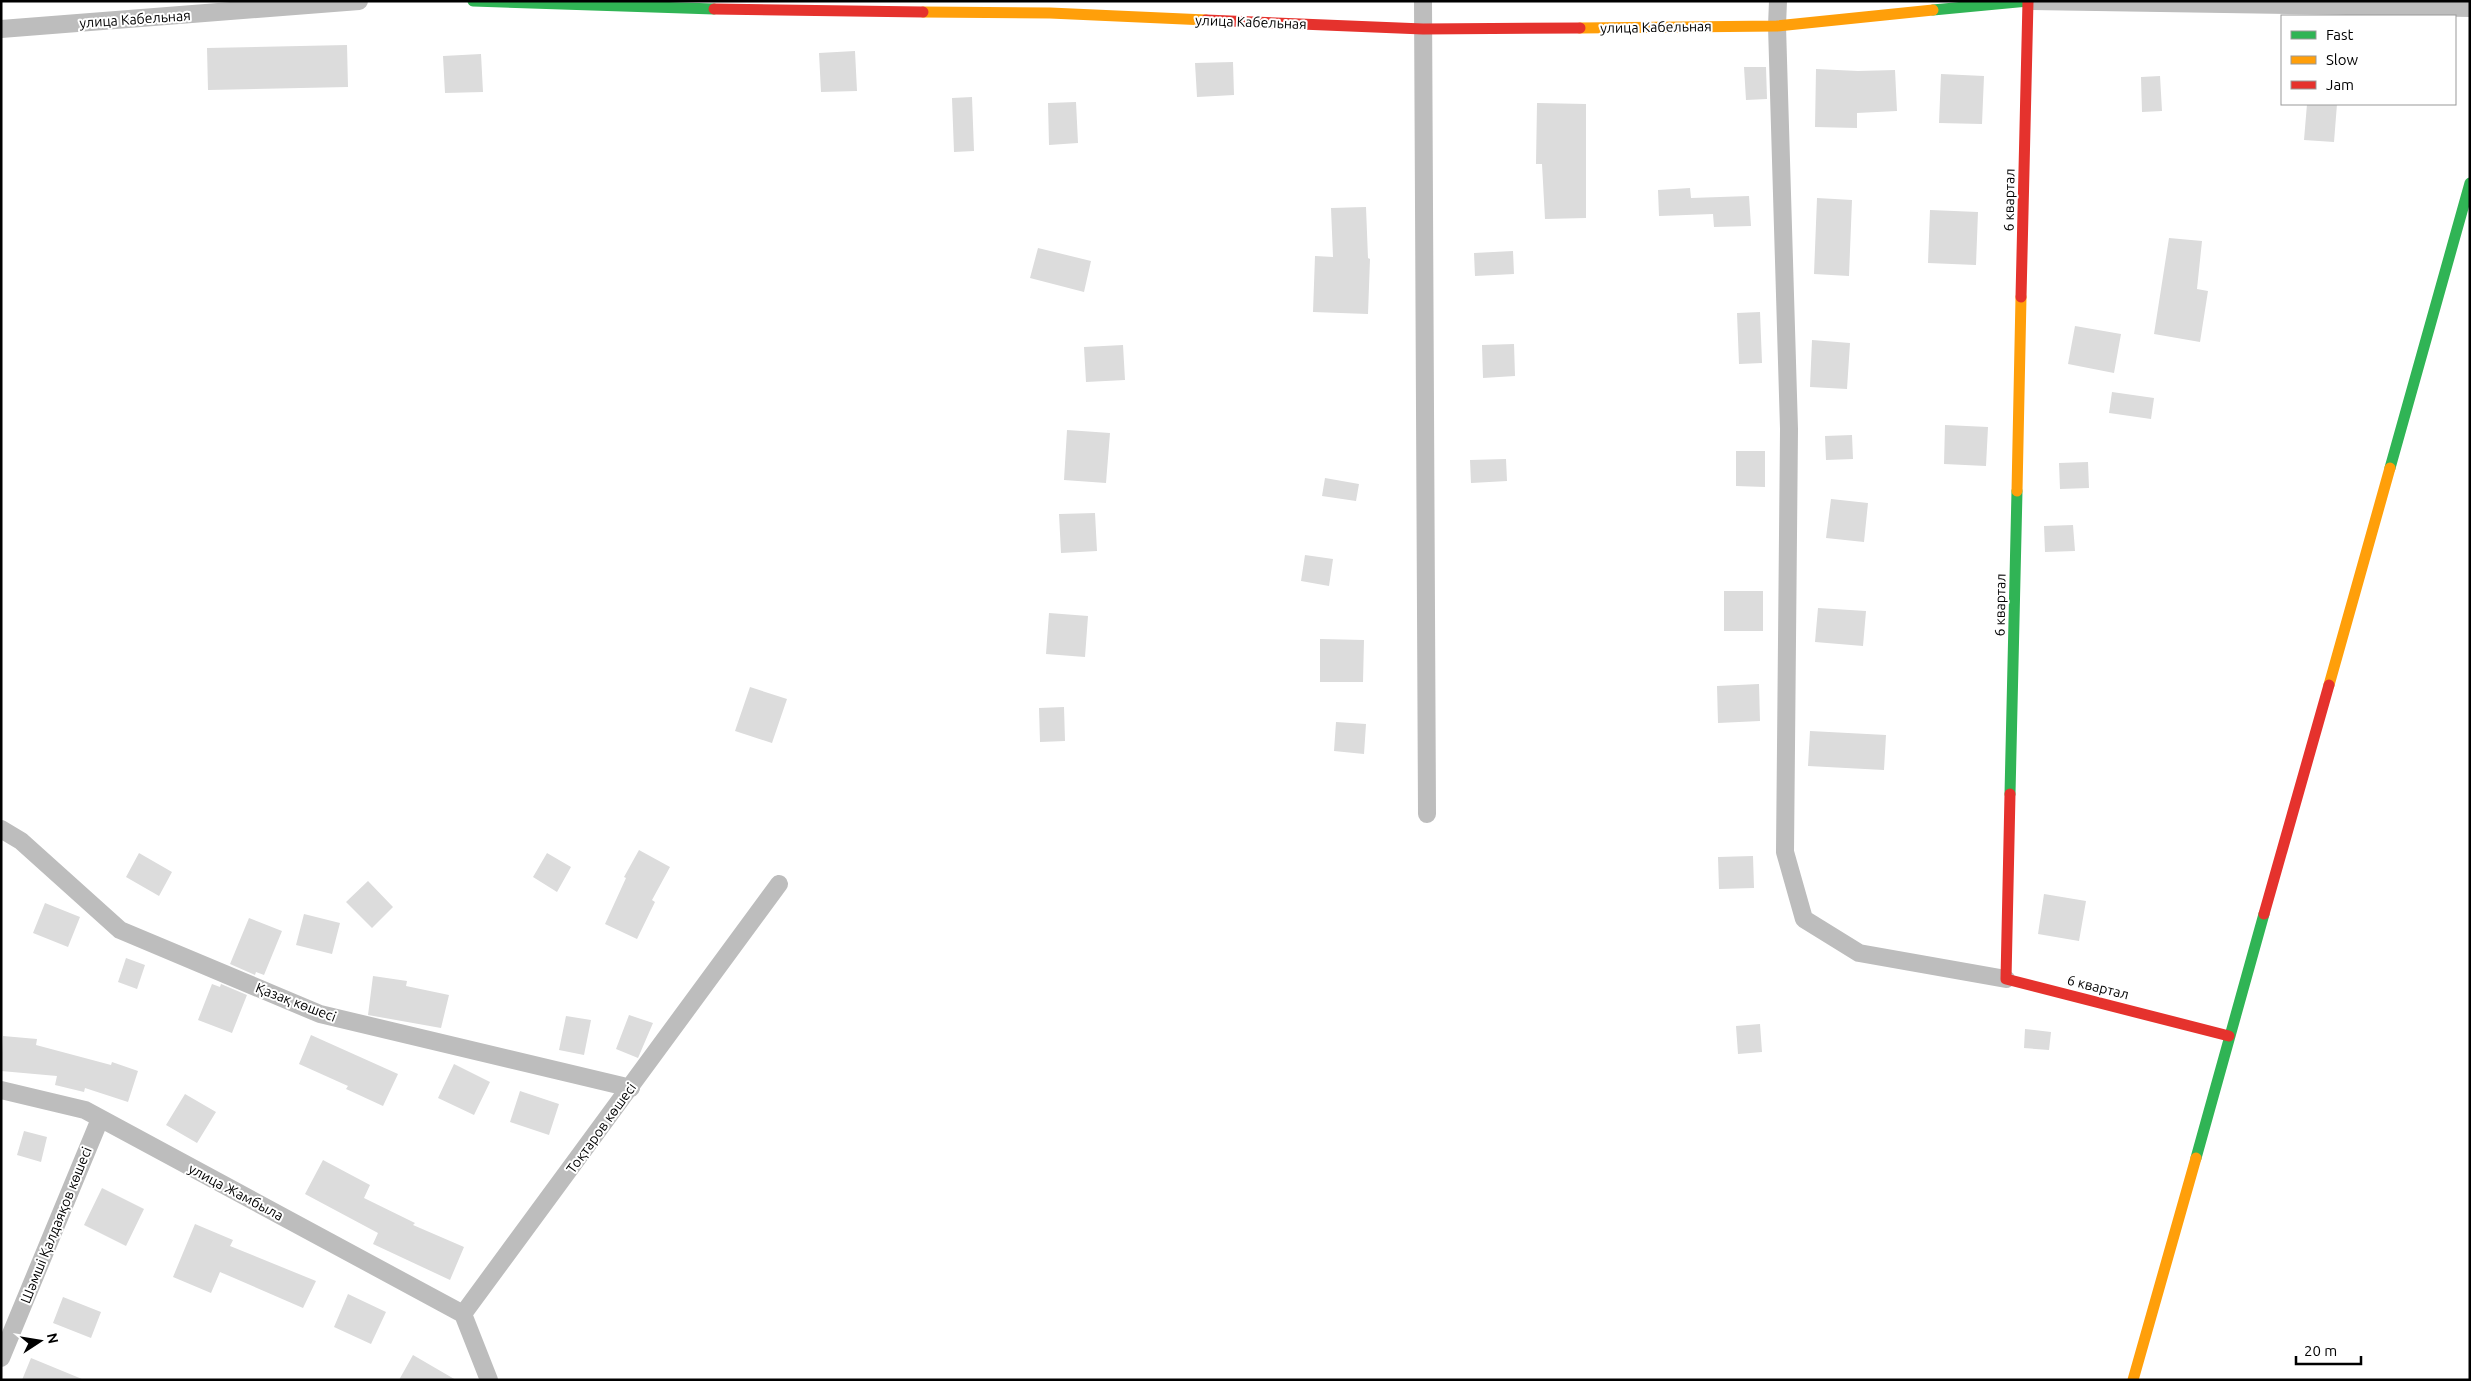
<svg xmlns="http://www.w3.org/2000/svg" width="2471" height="1381" viewBox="0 0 2471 1381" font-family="Ubuntu,sans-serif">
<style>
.building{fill:#dcdcdc}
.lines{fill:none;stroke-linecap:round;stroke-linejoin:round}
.street{stroke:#bdbdbd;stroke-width:18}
.fast{stroke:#30b455;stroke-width:11}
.slow{stroke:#ff9f0a;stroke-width:11}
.jam{stroke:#e5322d;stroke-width:11}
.labels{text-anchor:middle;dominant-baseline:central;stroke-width:4;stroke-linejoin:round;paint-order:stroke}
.street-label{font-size:14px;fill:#000;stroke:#fff}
</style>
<rect width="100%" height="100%" fill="#fff"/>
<!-- building -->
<path class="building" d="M347 45 348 87 208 90 207 48Z
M855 51 857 91 821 92 819 53Z
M481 54 483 92 445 93 443 56Z
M1233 62 1234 95 1197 97 1195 63Z
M1744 67H1766L1767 99 1746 100Z
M1816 69 1858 71 1895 70 1897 111 1857 113V128L1815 127Z
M1941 74 1984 76 1982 124 1939 123Z
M2160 76 2162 111 2142 112 2141 77Z
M972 97 974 151 954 152 952 98Z
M1076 102 1078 143 1049 145 1048 103Z
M1537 103 1586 104V218L1545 219 1542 164H1536Z
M2307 104H2337L2334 142 2304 140Z
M1690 188 1691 198 1749 196 1751 226 1714 227 1713 214 1659 216 1658 190Z
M1817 198 1852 200 1849 276 1814 274Z
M1366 207 1368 258 1370 259 1368 314 1313 312 1315 256 1333 257 1331 208Z
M1930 210 1978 212 1976 265 1928 263Z
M2169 238 2202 241 2197 289 2208 291 2200 342 2154 334Z
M1038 248 1091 261 1084 292 1030 278Z
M1513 251 1514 274 1475 276 1474 253Z
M1760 312 1762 363 1739 364 1737 313Z
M2075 326 2121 334 2114 373 2068 364Z
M1812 340 1850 343 1847 389 1810 387Z
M1514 344 1515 376 1483 378 1482 345Z
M1123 345 1125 380 1086 382 1084 347Z
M2112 392 2154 398 2151 419 2109 413Z
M1945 425 1988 427 1986 466 1944 464Z
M1067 430 1110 433 1106 483 1064 480Z
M1852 435 1853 459 1826 460 1825 436Z
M1736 451H1765V487L1736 486Z
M1506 459 1507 481 1471 483 1470 460Z
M2088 462 2089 488 2060 489 2059 463Z
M1325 478 1359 484 1356 501 1322 496Z
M1831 499 1868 503 1864 542 1826 538Z
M1095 513 1097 551 1061 553 1059 514Z
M2073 525 2075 551 2045 552 2044 526Z
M1305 555 1333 559 1329 586 1301 581Z
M1724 591H1763V631H1724Z
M1818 608 1866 611 1863 646 1815 642Z
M1049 613 1088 616 1085 657 1046 654Z
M1320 639 1364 640 1363 682H1320Z
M1759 684 1760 721 1718 723 1717 686Z
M750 687 787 699 772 743 735 731Z
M1064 707 1065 741 1040 742 1039 708Z
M1336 722 1366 724 1364 754 1334 751Z
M1810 731 1886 735 1884 770 1808 766Z
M639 850 670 867 652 900 655 902 637 939 605 924 626 878 624 877Z
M139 853 172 872 159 896 126 877Z
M547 853 571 867 557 892 533 877Z
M1753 856 1754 888 1719 889 1718 857Z
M368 881 393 907 372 928 346 902Z
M2044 894 2086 901 2079 941 2038 934Z
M45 903 80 917 68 947 33 933Z
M304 914 340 923 332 954 296 945Z
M249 918 282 931 264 975 256 972 255 975 230 964Z
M126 958 145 965 137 989 118 982Z
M373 976 407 981 406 986 449 995 441 1028 368 1015Z
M212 984 220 987 221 984 247 995 232 1033 198 1020Z
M629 1015 653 1023 638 1058 616 1049Z
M566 1016 591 1020 584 1055 559 1050Z
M1760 1024 1762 1052 1738 1054 1736 1026Z
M2025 1029 2051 1032 2049 1050 2024 1048Z
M311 1035 398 1074 383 1106 346 1089 348 1086 299 1064Z
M3 1036 37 1039 36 1045 111 1065 112 1062 138 1071 128 1102 85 1088 84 1092 55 1085 57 1076 1 1071Z
M454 1064 490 1082 474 1115 438 1098Z
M520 1091 559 1104 549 1135 510 1122Z
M185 1094 216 1112 197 1143 166 1125Z
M24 1131 47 1137 41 1162 17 1155Z
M323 1160 370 1185 364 1198 415 1223 413 1225 464 1247 450 1280 373 1244 378 1233 305 1194Z
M102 1188 144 1209 126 1246 84 1225Z
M195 1224 233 1240 230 1246 316 1281 303 1308 220 1272 211 1293 173 1277Z
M348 1294 386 1312 371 1344 334 1327Z
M63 1297 101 1312 91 1338 53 1323Z
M413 1355 456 1380H399Z
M31 1358 82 1379 81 1380H22Z"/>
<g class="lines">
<!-- street -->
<path class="street" d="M1423 1 1427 814
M1778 1 1777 26 1789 429 1785 852 1804 919 1859 953 2006 979
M2029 1 2470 8
M1 29 359 1
M1 829 21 841 120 930 320 1014 631 1088
M1 1090 85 1110 463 1314
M1 1358 100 1119
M489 1380 463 1314 779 884"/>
<!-- fast -->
<path class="fast" d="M473 1 714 9
M1933 10 2028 1
M2390 468 2470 183
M2010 794 2017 491
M2196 1158 2264 914"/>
<!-- slow -->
<path class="slow" d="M923 12 1050 13 1206 20
M1580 28 1777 26 1933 10
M2017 491 2021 297
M2329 685 2390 468
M2133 1380 2196 1158"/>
<!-- jam -->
<path class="jam" d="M714 9 923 12
M1206 20 1423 29 1580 28
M2021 297 2028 1
M2010 794 2006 979 2229 1036
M2264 914 2329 685"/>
</g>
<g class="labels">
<!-- street labels -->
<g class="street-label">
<text transform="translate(135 19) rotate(-4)">улица Кабельная</text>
<text transform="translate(1251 22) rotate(2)">улица Кабельная</text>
<text transform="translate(1656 27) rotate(-1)">улица Кабельная</text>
<text transform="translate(2009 200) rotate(-89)">6 квартал</text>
<text transform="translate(2000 605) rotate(-89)">6 квартал</text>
<text transform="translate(2098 987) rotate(14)">6 квартал</text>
<text transform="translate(296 1002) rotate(21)">Қазақ көшесі</text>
<text transform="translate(601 1128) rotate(-54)">Тоқтаров көшесі</text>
<text transform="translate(236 1192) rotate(28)">улица Жамбыла</text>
<text transform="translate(56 1225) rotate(-68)">Шәмші Қалдаяқов көшесі</text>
</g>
</g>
<!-- border -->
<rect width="2471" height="1381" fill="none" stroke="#000000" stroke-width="5"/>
<!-- legend -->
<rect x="2281" y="15" width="175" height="90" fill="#ffffff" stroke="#999999"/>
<rect x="2291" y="31" width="25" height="8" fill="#30b455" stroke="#999999"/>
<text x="2326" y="40" font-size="15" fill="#000000">Fast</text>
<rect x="2291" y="56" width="25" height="8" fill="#ff9f0a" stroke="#999999"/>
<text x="2326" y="65" font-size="15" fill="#000000">Slow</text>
<rect x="2291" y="81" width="25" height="8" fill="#e5322d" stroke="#999999"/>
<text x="2326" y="90" font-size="15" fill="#000000">Jam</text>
<!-- north arrow -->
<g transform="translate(40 1341) rotate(78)" stroke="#ffffff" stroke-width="4" paint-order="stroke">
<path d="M0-4L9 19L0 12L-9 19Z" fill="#000000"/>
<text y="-8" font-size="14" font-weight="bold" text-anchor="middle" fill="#000000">N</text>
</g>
<!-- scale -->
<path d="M2296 1356v8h65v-8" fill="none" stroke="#000000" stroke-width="2.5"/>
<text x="2304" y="1356" font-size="15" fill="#000000" stroke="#ffffff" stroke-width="4" paint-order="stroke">20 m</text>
</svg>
